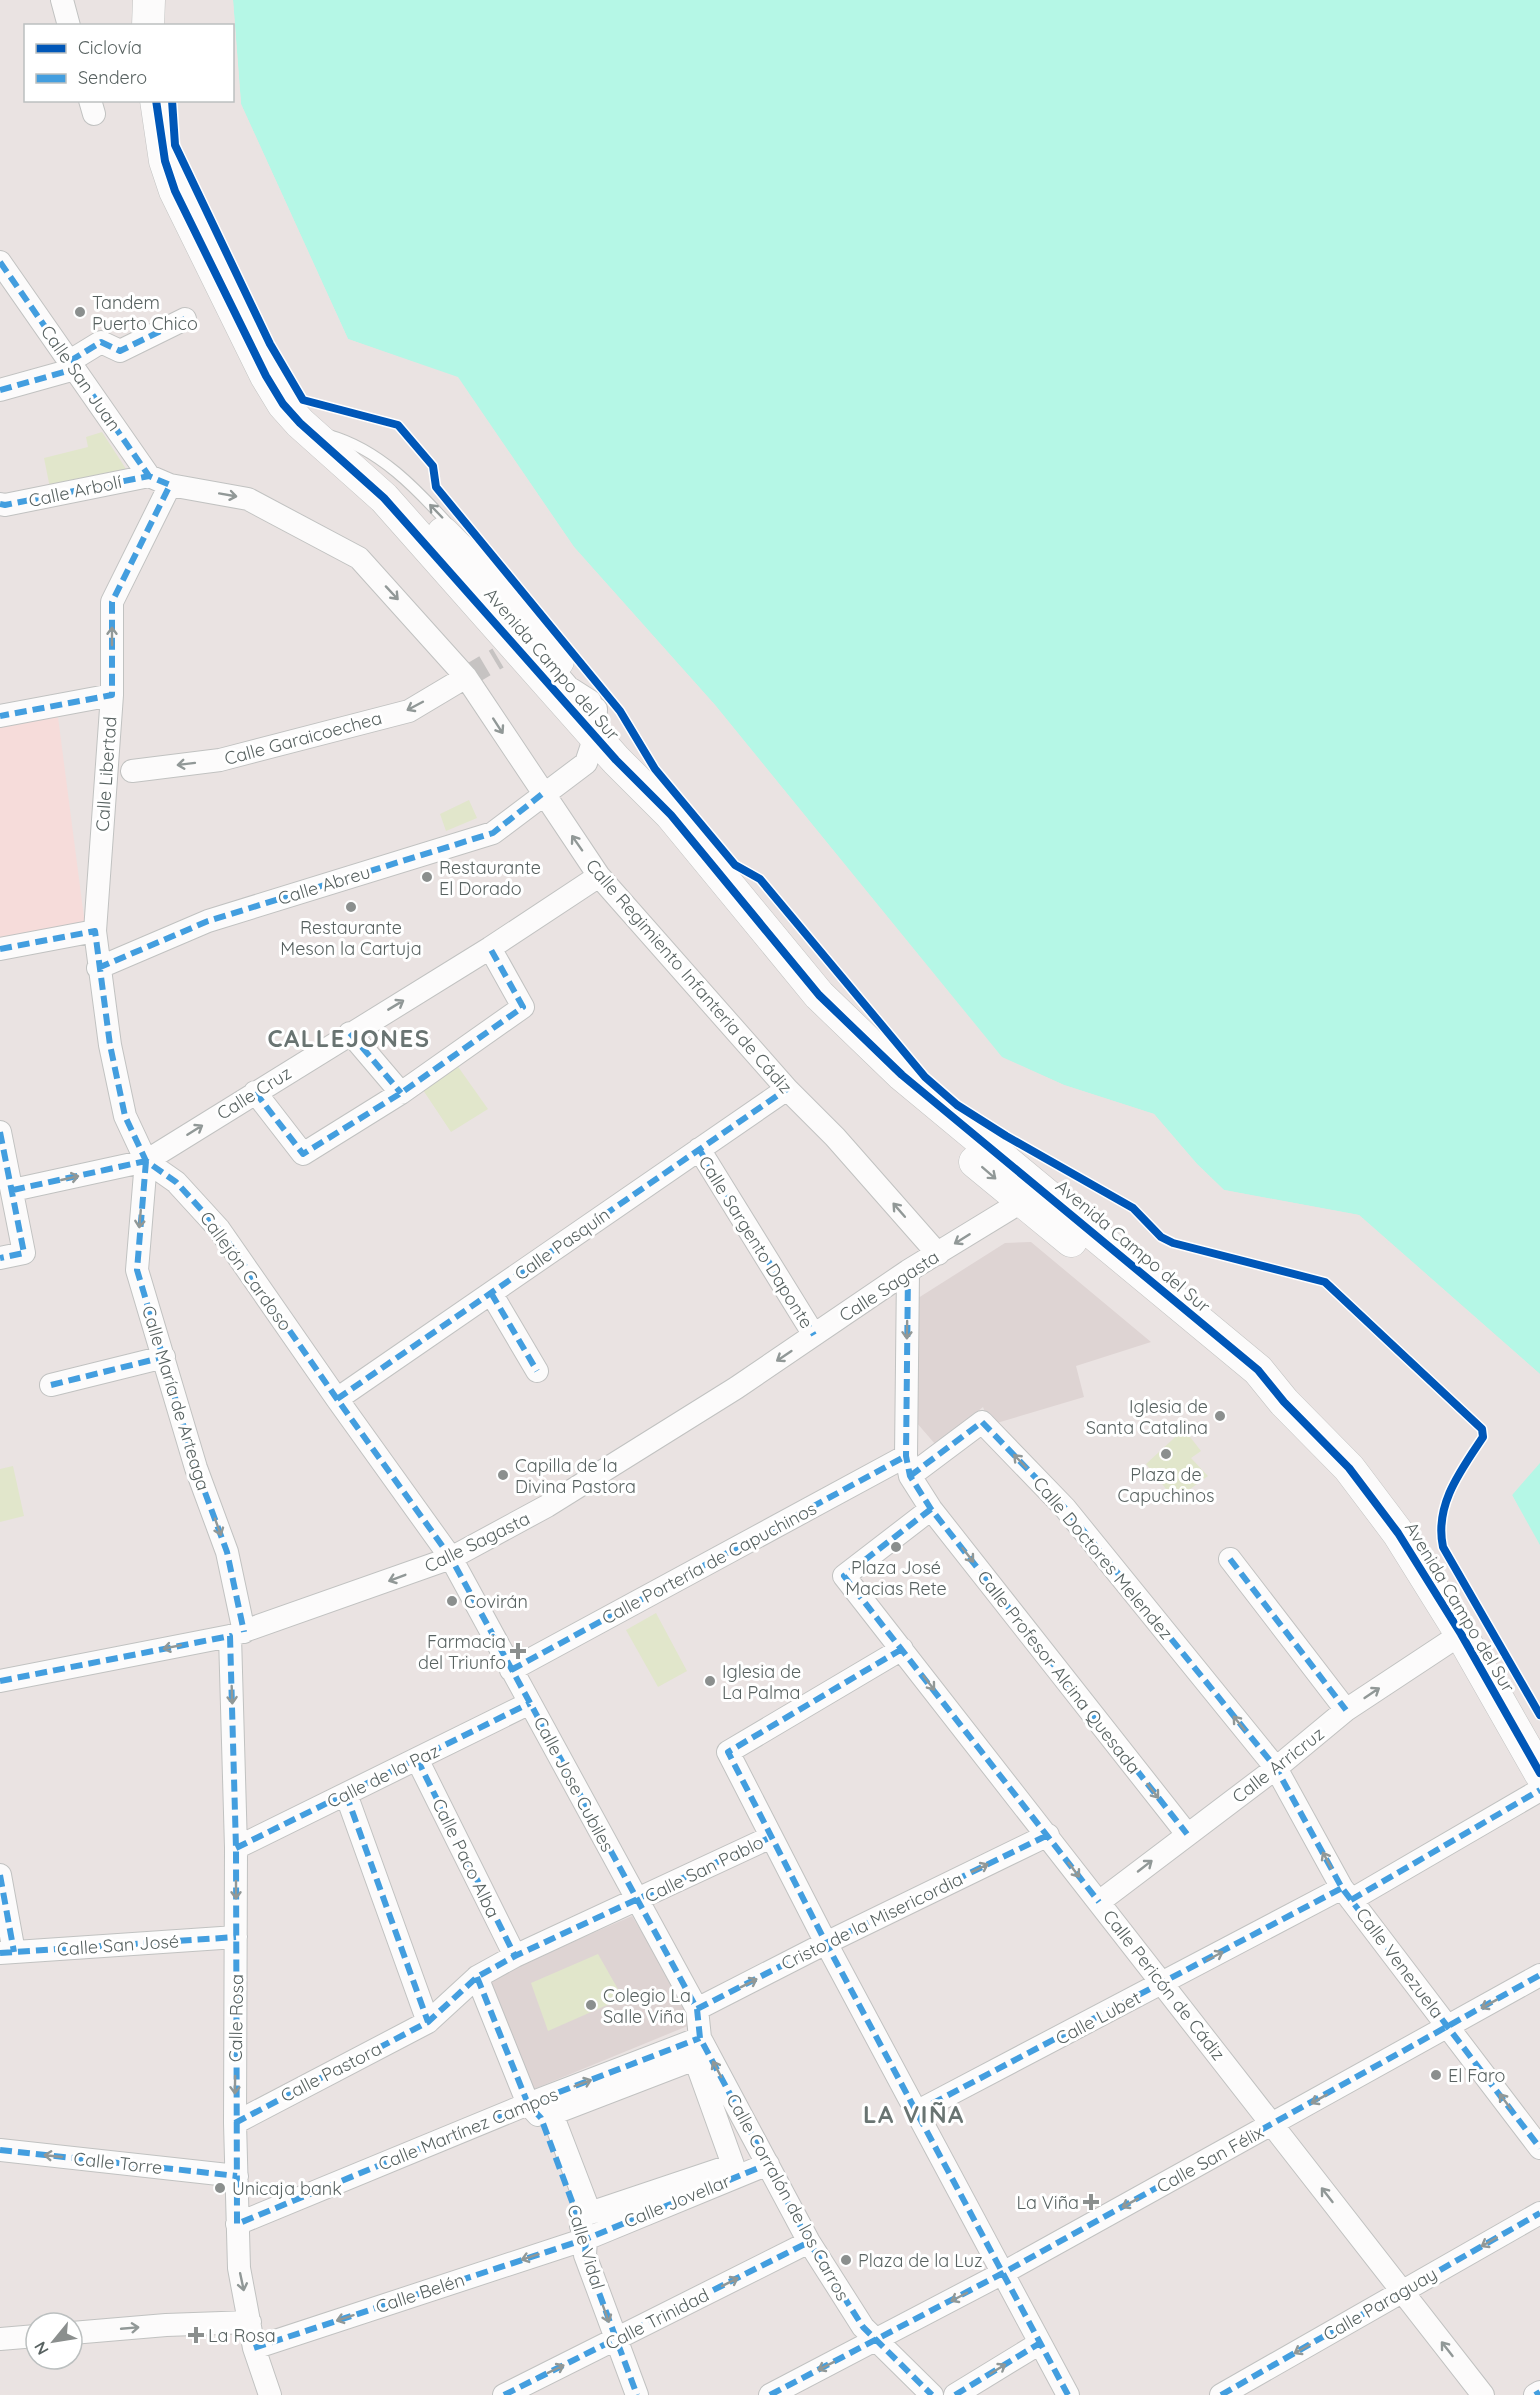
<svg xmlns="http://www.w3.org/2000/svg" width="1540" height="2395" viewBox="0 0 1540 2395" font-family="Quicksand,sans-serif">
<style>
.commercial{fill:#f6dcda}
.education{fill:#ded4d3}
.green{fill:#e1e6cb}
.water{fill:#b5f7e6}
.pier{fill:#eae3e2}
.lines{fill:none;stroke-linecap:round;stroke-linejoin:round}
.street-tunnel{stroke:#c6c3c2;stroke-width:22;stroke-dasharray:22 11;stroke-linecap:butt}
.lane-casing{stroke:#c1c2c1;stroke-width:12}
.street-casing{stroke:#c1c2c1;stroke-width:24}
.secondary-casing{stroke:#c3c4c3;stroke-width:33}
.lane{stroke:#fcfbfb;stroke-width:10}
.street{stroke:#fcfbfb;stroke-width:22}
.secondary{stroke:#fcfbfb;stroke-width:32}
.quiet{stroke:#439edf;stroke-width:6;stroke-dasharray:12 6;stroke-linecap:butt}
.cycleway-casing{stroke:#fff;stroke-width:11}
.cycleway{stroke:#0057b8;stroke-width:8}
.oneway{stroke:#919897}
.poi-dot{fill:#8b8f8e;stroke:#fff;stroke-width:2}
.labels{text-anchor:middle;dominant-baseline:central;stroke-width:6;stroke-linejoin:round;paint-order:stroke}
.poi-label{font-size:18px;fill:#586261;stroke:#fff;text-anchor:start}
.street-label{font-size:18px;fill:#586261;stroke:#fff}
.district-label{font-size:24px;font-weight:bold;letter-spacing:1.5px;fill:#697472;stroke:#fff}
</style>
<rect width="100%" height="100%" fill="#eae3e2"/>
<!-- commercial -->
<path class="commercial" d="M58 717 85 925 0 939V727Z"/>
<!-- education -->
<path class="education" d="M1031 1242 1151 1342 1076 1366 1084 1397 990 1425 983 1407 936 1445 909 1414 915 1300 1005 1243Z
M632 1916 694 2017 690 2025 534 2089 490 1993 491 1981 497 1975Z"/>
<!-- green -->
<path class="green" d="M102 432 128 472 50 488 44 458 88 447 86 437Z
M469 800 477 818 446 831 440 814Z
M454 1061 488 1109 451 1132 419 1084Z
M1184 1429 1201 1451 1191 1458 1208 1476 1175 1500 1146 1464Z
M13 1466 24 1516 0 1522V1469Z
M656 1613 687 1671 658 1687 626 1630Z
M598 1954 623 1998 548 2031 531 1983Z"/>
<!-- water -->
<path class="water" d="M233 0H1540V1374L1359 1215 1224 1190 1197 1164 1154 1114 1064 1085 1002 1057 715 705 574 547 458 378 348 339 241 104Z
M1540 1463V1545L1512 1495Z"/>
<!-- pier -->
<path class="pier" d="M230 0H233L241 104 348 339 458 377 574 547 715 705 1001 1057 1064 1085 1154 1114 1197 1164 1224 1190 1359 1215 1540 1374V1377L1358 1217 1223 1193 1195 1166 1153 1116 1063 1088 999 1060 713 707 572 549 456 380 346 341 238 105Z
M1540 1460 1512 1495 1540 1548 1509 1495Z"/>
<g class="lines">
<!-- street-tunnel -->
<path class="street-tunnel" d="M466 677 498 658"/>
<defs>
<path id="lane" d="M329 435C379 449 417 489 451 527"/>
<path id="street" d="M62 0 69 26
M90 100 94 114
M0 262 149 476 170 485 248 499 359 558 466 677 599 876 787 1089 835 1137 938 1254
M70 361 101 342 120 351 185 319
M0 390 75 369
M170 485 112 602V695L95 931 110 1045 125 1116 146 1161 176 1182 219 1229 337 1399 451 1558 697 2009 700 2038 809 2242 863 2327 932 2395
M0 504 5 505 149 476
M556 673 568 687 590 701
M0 716 112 695
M132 771 220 760 409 711 466 677
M0 949 95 931
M98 968 208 921 493 833 586 763 595 736 596 709
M350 1033 401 1093
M255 1092 303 1154 401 1093 523 1007 490 948
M0 1132 24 1253 0 1258
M699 1149 814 1335
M146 1161 137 1270 196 1468 227 1552 244 1632
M13 1190 146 1161 490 948 599 876
M908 1271 906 1456 910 1476 931 1509 1187 1834
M491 1293 537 1371
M51 1385 164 1357
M337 1399 787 1089
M910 1476 982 1422 1065 1508 1276 1768 1342 1888 1540 2148
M931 1509 844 1576 1483 2395
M1230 1559 1346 1710
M230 1636 236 1848 235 2123 239 2268 254 2348 270 2395
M902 1649 728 1752 826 1943 1068 2395
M511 1670 906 1456
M0 1681 230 1636 451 1558 547 1506 736 1388 908 1271 1021 1202 1036 1200
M417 1759 515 1956
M346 1794 428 2022
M236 1848 530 1703
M0 1875 14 1952
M1351 1900 1540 1790
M1099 1902 1276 1768 1346 1710 1461 1634
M0 1953 236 1937
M477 1977 528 2104 538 2115
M697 2009 826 1943 1048 1835
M695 2059 733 2165 590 2213 552 2114Z
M916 2112 1342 1888
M235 2123 428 2022 477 1977 515 1956 771 1837
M0 2150 237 2176
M237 2224 528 2104 700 2038
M581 2226 586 2239 585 2255 637 2395
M72 2333 166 2325 250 2322
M0 2339 36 2336
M254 2348 586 2239 768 2164
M504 2395 809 2242
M770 2395 1003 2273 1540 1975
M955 2395 1040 2343
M1221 2395 1540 2213
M1535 2395 1540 2392"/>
<path id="secondary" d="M148 26 149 0
M156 100 165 161 175 191 266 376 283 404 300 423 384 498 616 760 671 815 819 995 902 1075 1258 1370 1284 1402 1349 1468 1398 1533 1461 1634 1540 1773
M443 533 494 584 558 661
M975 1162 1071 1241"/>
</defs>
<!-- lane casing -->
<use href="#lane" class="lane-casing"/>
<!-- street casing -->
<use href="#street" class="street-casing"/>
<!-- secondary casing -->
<use href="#secondary" class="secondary-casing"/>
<!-- lane -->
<use href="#lane" class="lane"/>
<!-- street -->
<use href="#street" class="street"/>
<!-- secondary -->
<use href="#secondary" class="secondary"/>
<!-- quiet -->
<path class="quiet" d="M0 262 149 476 170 485 112 602V695L0 716
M70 361 101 342 120 351 185 319
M0 390 75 369
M0 504 5 505 149 476
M0 949 95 931 110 1045 125 1116 146 1161 176 1182 219 1229 337 1399 451 1558 697 2009 700 2038 809 2242 863 2327 932 2395
M98 968 208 921 493 833 542 794
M350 1033 401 1093
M255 1092 303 1154 401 1093 523 1007 490 948
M0 1132 24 1253 0 1258
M699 1149 814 1335
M146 1161 137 1270 196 1468 227 1552 244 1632
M13 1190 146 1161
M908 1271 906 1456 910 1476 931 1509 1187 1834
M491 1293 537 1371
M51 1385 164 1357
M337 1399 787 1089
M910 1476 982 1422 1065 1508 1276 1768 1342 1888 1540 2148
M931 1509 844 1576 1099 1902
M1230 1559 1346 1710
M902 1649 728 1752 826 1943 1068 2395
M511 1670 906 1456
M0 1681 230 1636 236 1848 237 2224 528 2104 700 2038
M417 1759 515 1956
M346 1794 428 2022
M236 1848 530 1703
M0 1875 14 1952
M1351 1900 1540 1790
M0 1953 236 1937
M477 1977 528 2104 541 2118 586 2239 585 2255 637 2395
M697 2009 826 1943 1048 1835
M916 2112 1342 1888
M235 2123 428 2022 477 1977 515 1956 771 1837
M0 2150 237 2176
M254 2348 586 2239 768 2164
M504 2395 809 2242
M770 2395 1003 2273 1540 1975
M955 2395 1040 2343
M1221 2395 1540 2213
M1535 2395 1540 2392"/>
<defs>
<path id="cycleway" d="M156 100 165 161 175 191 266 376 283 404 300 423 384 498 616 760 671 815 819 995 902 1075 1258 1370 1284 1402 1349 1468 1398 1533 1461 1634 1540 1773
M172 100 175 145 270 344 303 400 398 425 433 466 436 487 620 711 655 769 735 865 760 879 925 1077 957 1105 1006 1136 1133 1208 1161 1237 1173 1243 1325 1282 1482 1429 1483 1437C1461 1470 1434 1505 1443 1547L1540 1715"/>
</defs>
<!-- cycleway casing -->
<use href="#cycleway" class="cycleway-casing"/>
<!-- cycleway -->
<use href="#cycleway" class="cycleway"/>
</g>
<!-- one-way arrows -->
<defs><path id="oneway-shaft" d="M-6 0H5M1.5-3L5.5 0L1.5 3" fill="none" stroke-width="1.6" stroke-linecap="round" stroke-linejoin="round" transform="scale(1.5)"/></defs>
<g class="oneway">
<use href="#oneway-shaft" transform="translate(228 495) rotate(10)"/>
<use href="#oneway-shaft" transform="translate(436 511) rotate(-134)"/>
<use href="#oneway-shaft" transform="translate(392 593) rotate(47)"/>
<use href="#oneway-shaft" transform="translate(112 636) rotate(-90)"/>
<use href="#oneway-shaft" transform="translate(415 706) rotate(152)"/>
<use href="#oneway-shaft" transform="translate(498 726) rotate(57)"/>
<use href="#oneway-shaft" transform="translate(186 764) rotate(173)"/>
<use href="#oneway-shaft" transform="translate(577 843) rotate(-125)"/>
<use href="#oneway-shaft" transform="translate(396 1005) rotate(-31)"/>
<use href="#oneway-shaft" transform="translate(195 1130) rotate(-32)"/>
<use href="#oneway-shaft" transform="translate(989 1173) rotate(41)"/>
<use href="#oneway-shaft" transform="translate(70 1178) rotate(-13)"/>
<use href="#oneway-shaft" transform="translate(899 1210) rotate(-131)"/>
<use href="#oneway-shaft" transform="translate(140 1219) rotate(95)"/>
<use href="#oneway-shaft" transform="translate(962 1239) rotate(148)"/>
<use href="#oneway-shaft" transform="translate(907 1330) rotate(91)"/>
<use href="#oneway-shaft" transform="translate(784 1356) rotate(146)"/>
<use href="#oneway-shaft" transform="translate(1020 1461) rotate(-134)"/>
<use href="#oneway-shaft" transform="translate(218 1527) rotate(70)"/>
<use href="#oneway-shaft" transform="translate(968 1555) rotate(52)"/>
<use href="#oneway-shaft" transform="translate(397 1578) rotate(159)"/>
<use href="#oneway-shaft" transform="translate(172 1647) rotate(169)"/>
<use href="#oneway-shaft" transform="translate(929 1683) rotate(52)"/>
<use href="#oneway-shaft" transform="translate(1372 1693) rotate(-34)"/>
<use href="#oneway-shaft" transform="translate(232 1695) rotate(88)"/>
<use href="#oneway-shaft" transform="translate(1239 1723) rotate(-129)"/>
<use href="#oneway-shaft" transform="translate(1153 1791) rotate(52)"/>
<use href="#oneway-shaft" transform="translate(1327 1860) rotate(-119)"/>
<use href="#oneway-shaft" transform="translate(1145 1866) rotate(-38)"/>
<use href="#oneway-shaft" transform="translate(980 1868) rotate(-26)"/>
<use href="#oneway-shaft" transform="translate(1074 1870) rotate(53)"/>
<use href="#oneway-shaft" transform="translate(236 1890) rotate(90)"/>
<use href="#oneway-shaft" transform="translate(1215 1956) rotate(-28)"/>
<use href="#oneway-shaft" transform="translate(749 1983) rotate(-27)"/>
<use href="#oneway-shaft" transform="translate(1489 2004) rotate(151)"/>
<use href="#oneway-shaft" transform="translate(717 2069) rotate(-118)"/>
<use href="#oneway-shaft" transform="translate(583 2083) rotate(-21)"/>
<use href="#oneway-shaft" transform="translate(235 2085) rotate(91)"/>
<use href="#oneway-shaft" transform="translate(1319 2099) rotate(151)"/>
<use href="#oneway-shaft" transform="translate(1505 2101) rotate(-127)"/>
<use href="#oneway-shaft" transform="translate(53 2156) rotate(-174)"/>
<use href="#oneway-shaft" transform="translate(1327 2195) rotate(-128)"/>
<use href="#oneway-shaft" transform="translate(1130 2203) rotate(151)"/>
<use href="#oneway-shaft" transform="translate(1489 2242) rotate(150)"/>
<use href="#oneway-shaft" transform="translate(530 2257) rotate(162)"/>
<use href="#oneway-shaft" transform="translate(242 2282) rotate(78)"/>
<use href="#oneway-shaft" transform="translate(730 2282) rotate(-27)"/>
<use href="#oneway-shaft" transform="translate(959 2297) rotate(152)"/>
<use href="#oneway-shaft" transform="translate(606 2314) rotate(70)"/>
<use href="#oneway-shaft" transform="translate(345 2318) rotate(162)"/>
<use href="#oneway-shaft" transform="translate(130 2328) rotate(-5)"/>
<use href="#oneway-shaft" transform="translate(1302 2349) rotate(150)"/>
<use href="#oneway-shaft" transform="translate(1447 2349) rotate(-128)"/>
<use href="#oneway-shaft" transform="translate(826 2366) rotate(153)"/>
<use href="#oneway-shaft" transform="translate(556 2369) rotate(-26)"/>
<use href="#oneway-shaft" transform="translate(998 2369) rotate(-32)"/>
</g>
<!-- markers -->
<g class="poi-dot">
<circle cx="80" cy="312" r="6"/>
<circle cx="427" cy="877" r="6"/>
<circle cx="351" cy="907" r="6"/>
<circle cx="1220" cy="1416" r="6"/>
<circle cx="1166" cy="1454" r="6"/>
<circle cx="503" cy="1475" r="6"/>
<circle cx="896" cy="1547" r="6"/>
<circle cx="452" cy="1601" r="6"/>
<path d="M515 1642h6v6h6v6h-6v6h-6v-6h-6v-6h6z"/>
<circle cx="710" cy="1681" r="6"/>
<circle cx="591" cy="2005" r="6"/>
<circle cx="1436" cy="2075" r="6"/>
<circle cx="220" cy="2188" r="6"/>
<path d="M1088 2193h6v6h6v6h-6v6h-6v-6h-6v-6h6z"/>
<circle cx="846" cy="2260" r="6"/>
<path d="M193 2326h6v6h6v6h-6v6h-6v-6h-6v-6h6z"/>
</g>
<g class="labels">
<!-- poi labels -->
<g class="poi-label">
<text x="92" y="302">Tandem<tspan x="92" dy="21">Puerto Chico</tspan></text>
<text x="439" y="867">Restaurante<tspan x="439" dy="21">El Dorado</tspan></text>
<text x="351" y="927" text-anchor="middle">Restaurante<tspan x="351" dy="21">Meson la Cartuja</tspan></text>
<text x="1208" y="1406" text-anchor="end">Iglesia de<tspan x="1208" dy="21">Santa Catalina</tspan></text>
<text x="515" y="1465">Capilla de la<tspan x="515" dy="21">Divina Pastora</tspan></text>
<text x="1166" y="1474" text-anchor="middle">Plaza de<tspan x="1166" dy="21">Capuchinos</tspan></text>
<text x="896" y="1567" text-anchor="middle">Plaza José<tspan x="896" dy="21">Macias Rete</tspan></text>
<text x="464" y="1601">Covirán</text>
<text x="506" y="1641" text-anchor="end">Farmacia<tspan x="506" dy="21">del Triunfo</tspan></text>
<text x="722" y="1671">Iglesia de<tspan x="722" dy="21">La Palma</tspan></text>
<text x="603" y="1995">Colegio La<tspan x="603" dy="21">Salle Viña</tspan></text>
<text x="1448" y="2075">El Faro</text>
<text x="232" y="2188">Unicaja bank</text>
<text x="1079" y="2202" text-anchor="end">La Viña</text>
<text x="858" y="2260">Plaza de la Luz</text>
<text x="208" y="2335">La Rosa</text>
</g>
<!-- street labels -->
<g class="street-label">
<text transform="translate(81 378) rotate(55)">Calle San Juan</text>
<text transform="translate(75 491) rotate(-12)">Calle Arbolí</text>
<text transform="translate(552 664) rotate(49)">Avenida Campo del Sur</text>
<text transform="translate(303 738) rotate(-15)">Calle Garaicoechea</text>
<text transform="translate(106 774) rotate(-86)">Calle Libertad</text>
<text transform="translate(324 885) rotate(-17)">Calle Abreu</text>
<text transform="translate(689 976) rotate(49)">Calle Regimiento Infanteria de Cádiz</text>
<text transform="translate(254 1093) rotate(-32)">Calle Cruz</text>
<text transform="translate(756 1242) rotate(58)">Calle Sargento Daponte</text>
<text transform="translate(562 1244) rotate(-35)">Calle Pasquín</text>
<text transform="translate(1133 1246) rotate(40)">Avenida Campo del Sur</text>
<text transform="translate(246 1271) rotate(54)">Callejón Cardoso</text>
<text transform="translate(889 1286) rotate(-33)">Calle Sagasta</text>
<text transform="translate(176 1398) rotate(73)">Calle María de Arteaga</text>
<text transform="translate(477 1542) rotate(-26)">Calle Sagasta</text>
<text transform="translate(1103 1558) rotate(50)">Calle Doctores Melendez</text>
<text transform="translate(709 1563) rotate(-28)">Calle Portería de Capuchinos</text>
<text transform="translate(1460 1607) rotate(59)">Avenida Campo del Sur</text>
<text transform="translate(1059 1672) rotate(52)">Calle Profesor Alcina Quesada</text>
<text transform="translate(1278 1765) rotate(-38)">Calle Arricruz</text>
<text transform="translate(383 1776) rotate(-26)">Calle de la Paz</text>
<text transform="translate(574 1784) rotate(62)">Calle Jose Cubiles</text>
<text transform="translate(466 1858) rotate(64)">Calle Paco Alba</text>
<text transform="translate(704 1869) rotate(-26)">Calle San Pablo</text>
<text transform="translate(872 1921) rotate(-26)">Cristo de la Misericordia</text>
<text transform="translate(118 1945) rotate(-4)">Calle San José</text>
<text transform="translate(1400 1963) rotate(53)">Calle Venezuela</text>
<text transform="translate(1164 1985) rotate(52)">Calle Pericón de Cádiz</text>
<text transform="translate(236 2018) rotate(-89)">Calle Rosa</text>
<text transform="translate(1098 2018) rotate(-28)">Calle Lubet</text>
<text transform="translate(331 2072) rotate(-27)">Calle Pastora</text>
<text transform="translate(468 2129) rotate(-22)">Calle Martínez Campos</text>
<text transform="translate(1210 2159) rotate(-29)">Calle San Félix</text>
<text transform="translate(118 2163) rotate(6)">Calle Torre</text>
<text transform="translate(788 2197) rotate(61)">Calle Corralón de los Carros</text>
<text transform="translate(677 2201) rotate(-22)">Calle Jovellar</text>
<text transform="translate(586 2247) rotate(73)">Calle Vidal</text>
<text transform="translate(420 2293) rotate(-18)">Calle Belén</text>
<text transform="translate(1380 2304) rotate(-30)">Calle Paraguay</text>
<text transform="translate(657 2319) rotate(-27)">Calle Trinidad</text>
</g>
<!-- district labels -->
<g class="district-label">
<text x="349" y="1038">CALLEJONES</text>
<text x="914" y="2114">LA VIÑA</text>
</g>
</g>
<!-- legend -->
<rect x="24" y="24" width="210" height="78" fill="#ffffff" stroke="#bcc0c0" stroke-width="1.5"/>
<rect x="36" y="44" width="30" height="9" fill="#0057b8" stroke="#bcc0c0" stroke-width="1.5"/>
<text x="78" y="54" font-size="18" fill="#586261">Ciclovía</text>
<rect x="36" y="74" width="30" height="9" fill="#439edf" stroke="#bcc0c0" stroke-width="1.5"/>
<text x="78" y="84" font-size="18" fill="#586261">Sendero</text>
<!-- north arrow -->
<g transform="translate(54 2341) rotate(240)"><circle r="28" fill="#ffffff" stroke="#bcc0c0" stroke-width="1.5"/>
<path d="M0-4.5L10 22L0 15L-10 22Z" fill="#8b8f8e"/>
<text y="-9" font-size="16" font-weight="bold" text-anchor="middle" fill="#586261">N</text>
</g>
</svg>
